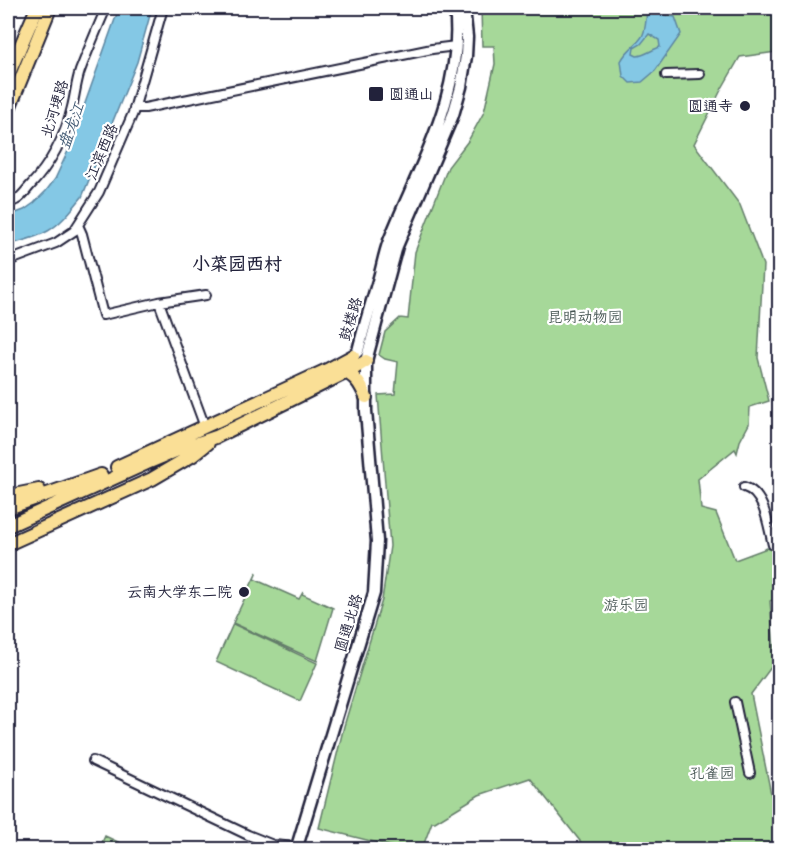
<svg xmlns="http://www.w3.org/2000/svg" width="787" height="857" viewBox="0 0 787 857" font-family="'Balsamiq Sans','LXGW WenKai TC',sans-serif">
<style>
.green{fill:#a6d899;stroke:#647d6a;stroke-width:1.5}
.water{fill:#84c8e5;stroke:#5d86a1;stroke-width:1.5;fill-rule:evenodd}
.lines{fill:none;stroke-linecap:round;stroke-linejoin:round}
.street-casing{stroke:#22223b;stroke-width:12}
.secondary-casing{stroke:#22223b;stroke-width:15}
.primary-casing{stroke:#22223b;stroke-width:16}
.street{stroke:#fff;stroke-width:8}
.secondary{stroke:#fff;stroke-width:10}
.primary{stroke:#fadf96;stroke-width:12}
.poi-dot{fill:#22223b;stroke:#fff;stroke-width:2}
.labels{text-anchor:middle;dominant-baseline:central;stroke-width:4.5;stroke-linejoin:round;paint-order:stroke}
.poi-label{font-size:15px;fill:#22223b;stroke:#fff;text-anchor:end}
.street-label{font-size:15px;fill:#22223b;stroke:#fff}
.park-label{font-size:15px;fill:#4a5957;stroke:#fff}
.water-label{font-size:16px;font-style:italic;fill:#445c76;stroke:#fff}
.quarter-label{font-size:18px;font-weight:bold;fill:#22223b;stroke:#fff}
</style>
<rect width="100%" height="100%" fill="#fff"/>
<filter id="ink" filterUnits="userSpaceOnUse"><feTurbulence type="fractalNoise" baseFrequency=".0167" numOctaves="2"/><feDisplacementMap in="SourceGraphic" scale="12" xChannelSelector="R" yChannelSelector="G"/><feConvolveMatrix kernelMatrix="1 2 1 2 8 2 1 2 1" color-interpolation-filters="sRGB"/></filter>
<g filter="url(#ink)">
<!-- green -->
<path class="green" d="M481 8H779V49L777 50 776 52 740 57 721 90 694 144 740 205 763 265 758 358 769 401 750 407 749 424 740 441 737 453 735 449 698 479 701 509 716 513 735 560 767 548 779 551V598L770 601 775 662 751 694 774 809 779 812V849L600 850 584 846 530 778 479 795 435 822H432L422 849H402L319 828 344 726 382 600 390 546 378 395 395 394 398 362 385 359 379 355 385 332 400 318 408 319 415 252 448 167 468 141 484 112 495 64 494 46H482Z
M257 572 254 579 299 599 303 592 302 594 333 608 317 661 233 623Z
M233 624 317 663 300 701 216 662Z
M105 836 133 849H99Z"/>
<!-- water -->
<path class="water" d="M119 8H152L137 62 82 197C72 209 62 223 48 231 36 238 21 241 8 245V216L24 210 34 203 46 191 55 179 68 151Z
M648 8H665L664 14 668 16 675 17 681 34 655 71 642 82 630 83 623 76 621 61C626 51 635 46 641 38 647 31 645 17 648 8ZM649 34 659 40 660 47C653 49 644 56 637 56L633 54 634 48 641 44Z"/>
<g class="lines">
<defs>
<path id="street" d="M666 75 700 74
M134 108H145L432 49 456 46
M8 202C18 202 23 194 29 187 50 165 65 137 72 107 75 95 76 83 80 71 88 50 97 29 106 8
M78 225 82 234 103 315 159 302 206 295
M8 261 56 243 74 231 99 192 133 113 163 8
M159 302 205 427
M744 487C765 493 768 526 773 545L780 547
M735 702 750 773
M93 761 248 835 273 845 297 847 308 850"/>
<path id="secondary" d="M353 356 358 351C364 327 371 304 378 281 382 268 384 254 389 241 419 165 465 92 455 8
M296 850 374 593 377 541 366 411V361L397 246 453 115 461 87 466 56 467 37 464 8"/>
<path id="primary" d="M8 75 37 8
M8 111 50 8
M340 370C355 375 360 383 366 397
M117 467 327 370 353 356
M8 499 19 494 39 490
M8 508 101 475
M8 526 147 463 178 450 216 437 355 368 366 361
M8 544 152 479 193 455 208 443"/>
</defs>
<!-- street casing -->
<use href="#street" class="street-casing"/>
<!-- secondary casing -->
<use href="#secondary" class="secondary-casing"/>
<!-- primary casing -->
<use href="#primary" class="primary-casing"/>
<!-- street -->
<use href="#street" class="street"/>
<!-- secondary -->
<use href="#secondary" class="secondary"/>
<!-- primary -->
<use href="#primary" class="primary"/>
</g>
</g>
<!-- markers -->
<g class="poi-dot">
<rect x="368" y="86" width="16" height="16" rx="3"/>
<circle cx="745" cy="106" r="6"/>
<circle cx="244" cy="592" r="6"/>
</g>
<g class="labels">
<!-- poi labels -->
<g class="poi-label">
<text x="389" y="94" text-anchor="start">圆通山</text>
<text x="733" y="106">圆通寺</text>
<text x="232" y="592">云南大学东二院</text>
</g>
<!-- street labels -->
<g class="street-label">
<text transform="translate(55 109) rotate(-73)">北河埂路</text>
<text transform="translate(102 152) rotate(-67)">江滨西路</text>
<text transform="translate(351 319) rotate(-73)">鼓楼路</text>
<text transform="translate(349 623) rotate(-73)">圆通北路</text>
</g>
<!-- park labels -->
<g class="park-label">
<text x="585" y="317">昆明动物园</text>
<text x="626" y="605">游乐园</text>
<text x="712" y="773">孔雀园</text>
</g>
<!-- water labels -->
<g class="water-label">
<text transform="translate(72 126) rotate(-70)">盘龙江</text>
</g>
<!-- quarter labels -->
<g class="quarter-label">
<text x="237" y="264">小菜园西村</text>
</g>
</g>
<!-- margin -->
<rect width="787" height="857" fill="none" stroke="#fff" stroke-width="30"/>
<rect x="15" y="15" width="757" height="827" fill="none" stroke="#22223b" stroke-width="2" filter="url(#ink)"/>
</svg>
